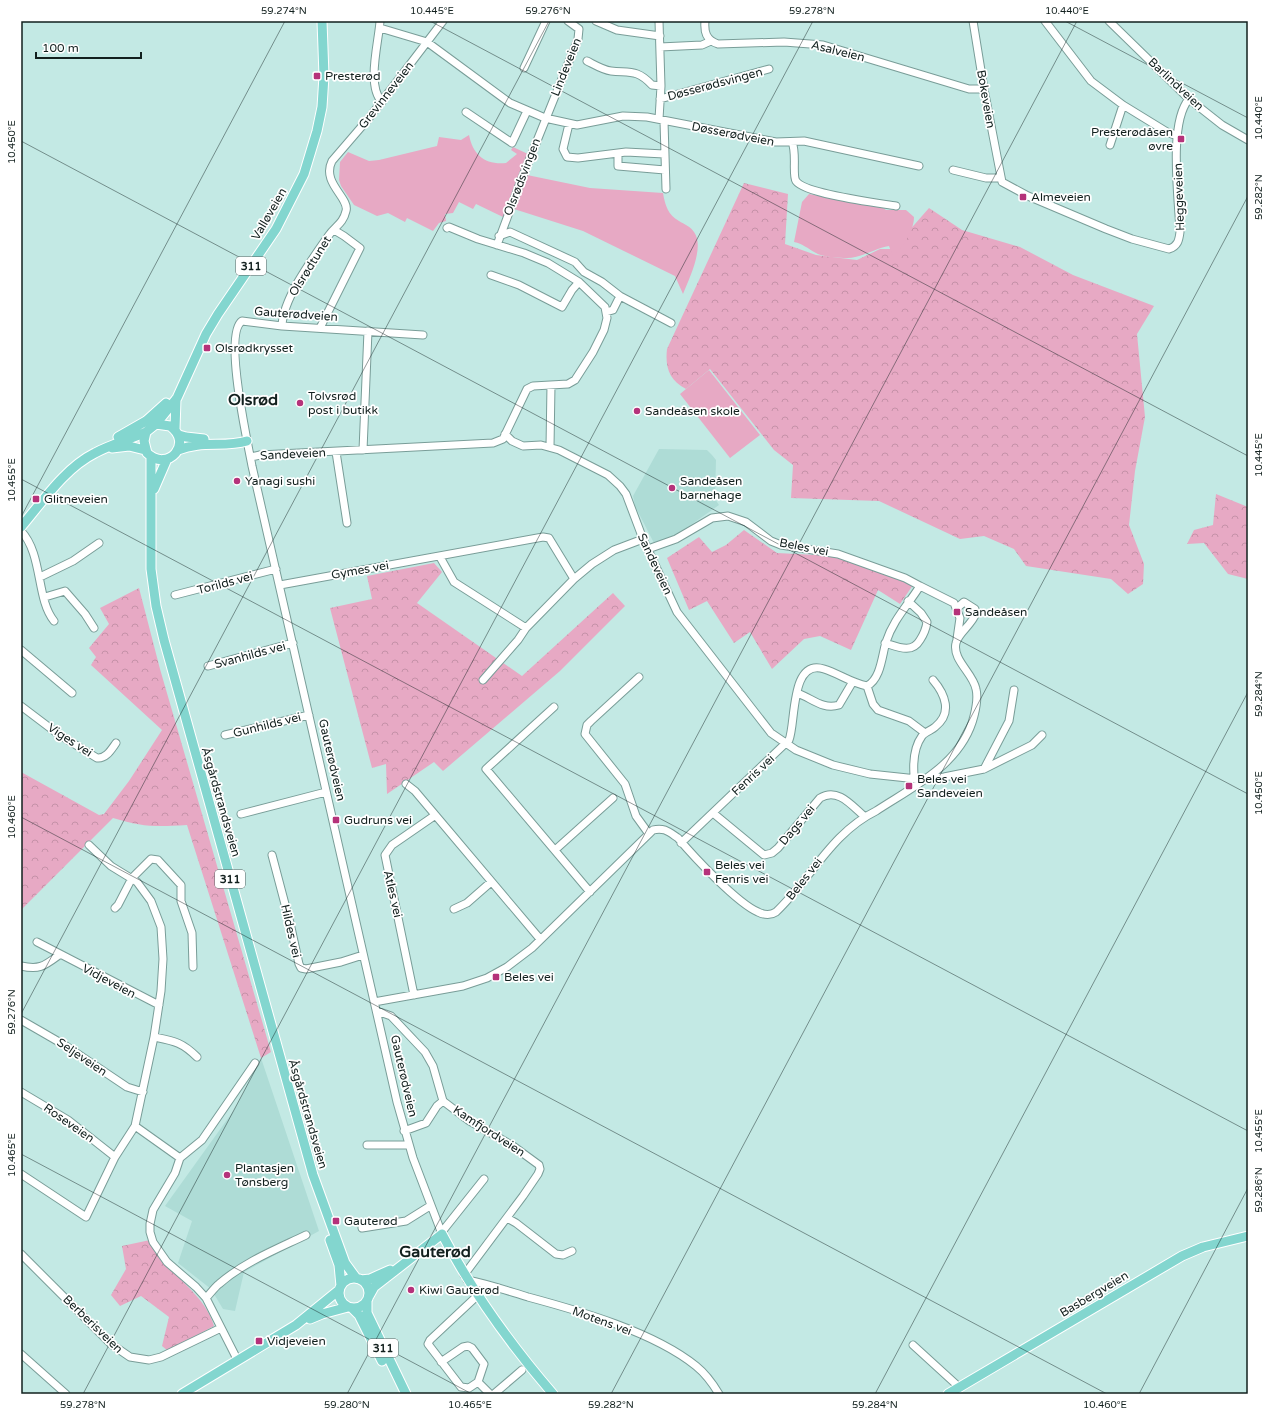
<svg xmlns="http://www.w3.org/2000/svg" width="1269" height="1415" viewBox="0 0 1269 1415" font-family="'Varela Round',sans-serif">
<style>
.built{fill:#aedcd6}
.forest{fill:url(#forest-crowns)}
.park{fill:#e7a9c4}
.lines{fill:none;stroke-linecap:round;stroke-linejoin:round}
.minor-casing{stroke:#799d98;stroke-width:9}
.major-casing{stroke:#fff;stroke-width:11}
.minor{stroke:#fff;stroke-width:7}
.major{stroke:#83d6cf;stroke-width:9}
.ticks{fill:none;stroke:#12201e;stroke-width:1;stroke-opacity:0.45}
.poi-dot{fill:#b5327a;stroke:#fff;stroke-width:1.5}
.labels{text-anchor:middle;dominant-baseline:central;stroke-width:3.5;stroke-linejoin:round;paint-order:stroke}
.shield{fill:#fff;stroke:#596362;stroke-width:1}
.shield-label{font-size:11px;font-weight:bold;fill:#12201e}
.street-label{font-size:12px;fill:#12201e;stroke:#fff}
.poi-label{font-size:12px;fill:#12201e;stroke:#fff;text-anchor:start}
.district-label{font-size:16px;font-weight:bold;fill:#12201e;stroke:#fff}
.neatline{fill:none;stroke:#12201e;stroke-width:1.5}
.ticks-label{font-size:10px;text-anchor:middle;fill:#12201e}
</style>
<defs>
<pattern id="forest-crowns" width="20" height="18" patternUnits="userSpaceOnUse"><rect width="20" height="18" fill="#e7a9c4"/><path d="M2 6a3 3 0 1 1 6 0M12 15a3 3 0 1 1 6 0" fill="none" stroke="#c591a8"/></pattern>
</defs>
<rect width="100%" height="100%" fill="#c3e9e4"/>
<!-- built -->
<path class="built" d="M659 449 707 450 712 455 716 460 715 499 719 505 678 534 654 543 635 506 633 496Z
M261 1058 319 1231 244 1272 235 1311 223 1309 211 1289 178 1263 192 1221 165 1206 234 1110Z"/>
<!-- forest -->
<path class="forest" d="M744 183 788 194 785 244 816 255 857 260 880 249H893L929 208 962 230 1020 247 1073 275 1154 306 1137 334 1145 417 1135 471 1129 525 1144 564 1143 584 1128 594 1111 579 1026 566 1014 549 984 536 960 539 879 501 791 498 793 465 774 450 710 369 686 389C669 380 665 367 667 349Z
M1216 494 1248 507V579L1228 574 1204 543 1187 544 1194 530 1213 525Z
M744 530 777 553 836 556 913 585 900 604 878 590 851 650 820 636 804 639 772 669 750 632 734 643 707 601 689 610 667 558 699 537 712 552 726 545Z
M434 563 442 572 417 603 522 676 613 593 625 606 560 671 443 771 434 762 387 794 386 764 372 768 330 608 372 599 367 576Z
M139 588 160 669 271 1052 261 1058 187 825C156 827 142 827 113 818L21 910V772L99 815 104 814 129 781 162 730 91 665 96 657 89 648 109 624 100 608Z
M150 1240C157 1250 164 1261 172 1270 188 1288 207 1302 214 1326L168 1351 162 1346 169 1317 141 1296 120 1306 111 1295 126 1269 122 1246Z"/>
<!-- park -->
<path class="park" d="M469 135C473 155 485 165 506 163L517 154 511 150 513 147 528 154 503 217 476 204 473 209 459 202 453 213 445 214 446 221 439 223 433 231 407 218 405 222 388 213 377 216 354 205 341 186 339 180 340 162 348 152 369 161 379 160 437 146 439 137 461 140Z
M527 175 590 188 663 193C665 205 668 215 679 221 684 224 691 227 694 232 705 247 689 279 683 294L675 276 583 231 514 209Z
M809 194 845 201 876 203 886 210H906L914 217C914 230 904 246 894 255L892 254 889 246C875 248 862 258 847 258 839 258 823 257 816 253 807 248 803 244 794 242L802 202Z
M709 370 760 435 730 458 680 394Z"/>
<g class="lines">
<defs>
<path id="minor" d="M380 21C379 41 366 86 382 102
M596 21 617 30 660 36
M659 21 661 86 659 119
M705 21C704 32 706 40 718 44L784 42 823 45 969 89H984
M973 21 984 89 1002 182 1028 196 1106 229 1132 239 1169 249C1178 246 1179 240 1180 232 1179 200 1168 123 1189 99
M1045 21 1091 81 1123 105 1167 132 1177 136
M1109 21 1189 99 1222 125 1248 140
M380 28 427 42 510 103 545 118 577 125 623 116 647 117 776 142 804 141 919 166
M660 47 702 45 711 41
M587 61C595 65 603 70 611 71 630 73 637 69 652 85L661 86
M524 68 546 21
M660 99 769 69
M466 112 512 143 527 111
M664 121 666 189
M569 124 563 149 567 157 578 158 626 152 664 154
M792 142C797 153 792 175 796 181 805 194 878 203 896 206
M1110 145 1123 105
M618 153V166L665 170
M953 170 986 178H1000
M499 236 510 232 575 262 584 272 602 282 620 296 613 310 606 312
M497 245 520 183 578 39 579 29 568 21
M491 275 519 285 562 307 572 290 579 282
M620 296 671 323
M282 326C283 298 313 258 329 235 335 226 343 224 346 211 350 198 321 183 332 161L369 118 443 21
M320 328 360 248 344 236 334 230
M423 335 282 326 242 321C223 334 248 444 252 466L397 1102 413 1158 442 1234
M505 434 512 441 523 446 541 445 559 450 608 475 620 486 626 494 643 539 677 612 771 733 796 750 833 765 870 774 917 779
M550 447 551 385
M363 450 368 331
M336 452 347 523
M251 457 260 455 493 443 503 439 527 389 533 386 568 384 575 380 593 352 604 330 607 318 605 307 579 282 548 263 524 253 478 239 449 227 447 228
M21 531C43 554 36 599 54 621
M648 549 676 539 712 518 728 516 746 522 771 541 781 545 838 554 905 578 920 586C908 605 893 620 886 642 882 655 881 679 867 686 849 682 840 674 824 669 790 658 796 723 789 740L681 843
M440 557 454 582 526 628
M40 577 73 561 99 543
M574 579 592 564 614 550 643 539
M280 585 543 537 549 538 574 579 526 628 518 640 483 680
M920 586 954 603 960 618 957 639
M175 595 276 569
M45 597 65 591 85 614 94 628
M885 643C898 647 912 654 920 640 924 634 926 629 927 622L921 613 908 601
M21 650 72 693
M208 666 293 643
M639 677 591 721 587 725 585 734 625 784 636 816 649 834
M867 686 873 704 878 710 909 721 925 733
M797 693C812 698 822 710 839 705L852 683
M21 706 58 734 97 758C106 759 111 750 116 743
M554 707 486 769 590 892
M225 735 309 715
M984 769 1032 745 1042 735
M926 778 944 777 984 769 1009 721 1014 690
M919 780 914 775C913 761 914 747 922 736 925 732 932 730 935 727 953 713 945 694 933 680
M406 784 415 791 540 939
M713 813 764 855 772 853 778 848 820 798C838 787 852 806 865 817
M241 814 326 792
M555 850 613 798
M272 855 290 923 299 964 301 968 306 969 341 962 363 955
M115 908 118 905 132 878 151 859 158 860 181 885V901L192 933 193 967
M454 909 467 903 491 882
M37 942 159 1005
M21 966C40 970 44 966 59 955
M414 995 385 855 392 845 434 816
M374 1002 463 986 487 978 507 967 532 948 653 830C664 827 669 832 678 838 694 857 737 903 758 912 764 915 770 916 776 912 811 879 831 833 876 811 914 786 962 764 974 716 976 708 978 697 976 689 973 673 952 660 956 643 958 633 972 625 976 613L975 609 964 602 957 608
M377 1011 391 1016 425 1052 433 1066 443 1101 468 1120 513 1146 539 1165 540 1169 538 1174 523 1196 464 1275
M21 1020 66 1046 127 1087 143 1092
M154 1037C174 1041 182 1042 197 1057
M21 1092 68 1120 115 1157
M135 1126 180 1158
M404 1131 426 1123 437 1106 443 1101
M367 1145H409
M21 1174 86 1217 115 1157 135 1126 154 1037 161 991 163 959 161 927 151 901 137 882 111 866 89 845
M507 1218 516 1223 556 1254 563 1255 572 1251
M362 1228 406 1221 430 1206
M441 1233 484 1179
M21 1254 111 1344 130 1357 149 1360 161 1357 221 1328
M467 1280C488 1284 508 1291 528 1297 580 1311 654 1332 696 1366 706 1374 713 1384 719 1394
M477 1296 430 1340 428 1344 461 1387 469 1388 478 1382
M206 1298C210 1294 214 1288 219 1284 244 1262 277 1249 306 1235
M913 1345 959 1387
M21 1354 66 1394
M237 1359 206 1298 196 1287 167 1262 153 1242 150 1232V1224L153 1210 175 1173 180 1158 202 1140 255 1063
M441 1362 463 1347 468 1346 472 1348 484 1364 478 1382 490 1394
M494 1394 522 1370"/>
<path id="major" d="M156 424 170 426C194 443 168 473 147 453L144 441 146 432 156 424 177 398 206 334 218 314 276 229 304 174 317 131 322 107 324 76 322 21
M175 429 176 399
M179 435 186 437 204 439
M118 437 146 421 166 403
M112 448 129 446 145 450
M178 450C202 440 224 448 247 441
M151 456V569L156 606 164 640 313 1175 345 1263 356 1278
M154 489 167 459
M21 527C43 501 65 468 95 453 112 444 129 440 146 432
M330 1240 339 1265 341 1286
M339 1293a15 15 0 1 1 30 0a15 15 0 1 1-30 0Z
M361 1280 370 1279 390 1270
M369 1296 374 1287 442 1234C473 1293 510 1344 553 1394
M367 1301V1313L406 1394
M352 1308 359 1315 382 1361
M310 1319 322 1314 348 1307
M182 1394 296 1325 339 1290
M948 1394 1182 1256 1203 1247 1248 1236"/>
</defs>
<!-- minor casing -->
<use href="#minor" class="minor-casing"/>
<!-- major casing -->
<use href="#major" class="major-casing"/>
<!-- minor -->
<use href="#minor" class="minor"/>
<!-- major -->
<use href="#major" class="major"/>
</g>
<!-- ticks -->
<path class="ticks" d="M430 21 1248 456M1065 21 1248 118M21 141 1248 794M21 479 1248 1131M21 517 285 21M21 817 1107 1394M21 1014 549 21M21 1154 472 1394M83 1394 813 21M347 1394 1077 21M611 1394 1248 196M875 1394 1248 692M1139 1394 1248 1188"/>
<!-- markers -->
<g class="poi-dot">
<rect x="313" y="72" width="8" height="8" rx="2"/>
<rect x="1177" y="135" width="8" height="8" rx="2"/>
<rect x="1019" y="193" width="8" height="8" rx="2"/>
<rect x="203" y="344" width="8" height="8" rx="2"/>
<circle cx="300" cy="403" r="4"/>
<circle cx="637" cy="411" r="4"/>
<circle cx="237" cy="481" r="4"/>
<circle cx="672" cy="488" r="4"/>
<rect x="32" y="495" width="8" height="8" rx="2"/>
<rect x="953" y="608" width="8" height="8" rx="2"/>
<rect x="905" y="782" width="8" height="8" rx="2"/>
<rect x="332" y="816" width="8" height="8" rx="2"/>
<rect x="703" y="868" width="8" height="8" rx="2"/>
<rect x="492" y="973" width="8" height="8" rx="2"/>
<circle cx="227" cy="1175" r="4"/>
<rect x="332" y="1217" width="8" height="8" rx="2"/>
<circle cx="411" cy="1290" r="4"/>
<rect x="255" y="1337" width="8" height="8" rx="2"/>
</g>
<g class="labels">
<!-- shield labels -->
<g class="shield">
<rect x="236" y="257" width="30" height="18" rx="3"/>
<rect x="215" y="870" width="30" height="18" rx="3"/>
<rect x="368" y="1339" width="30" height="18" rx="3"/>
</g>
<g class="shield-label">
<text x="251" y="266">311</text>
<text x="230" y="879">311</text>
<text x="383" y="1348">311</text>
</g>
<!-- street labels -->
<g class="street-label">
<text transform="translate(838 51) rotate(14)">Asalveien</text>
<text transform="translate(566 67) rotate(-68)">Lindeveien</text>
<text transform="translate(715 84) rotate(-15)">Døsserødsvingen</text>
<text transform="translate(1176 84) rotate(43)">Barlindveien</text>
<text transform="translate(386 95) rotate(-52)">Grevinneveien</text>
<text transform="translate(986 99) rotate(80)">Bokeveien</text>
<text transform="translate(733 134) rotate(11)">Døsserødveien</text>
<text transform="translate(522 177) rotate(-69)">Olsrødsvingen</text>
<text transform="translate(1179 197) rotate(-92)">Heggeveien</text>
<text transform="translate(269 214) rotate(-60)">Valløveien</text>
<text transform="translate(310 266) rotate(-58)">Olsrødtunet</text>
<text transform="translate(296 314) rotate(4)">Gauterødveien</text>
<text transform="translate(293 454) rotate(-3)">Sandeveien</text>
<text transform="translate(804 547) rotate(11)">Beles vei</text>
<text transform="translate(655 564) rotate(65)">Sandeveien</text>
<text transform="translate(360 570) rotate(-10)">Gymes vei</text>
<text transform="translate(225 583) rotate(-15)">Torilds vei</text>
<text transform="translate(250 655) rotate(-15)">Svanhilds vei</text>
<text transform="translate(267 725) rotate(-14)">Gunhilds vei</text>
<text transform="translate(70 740) rotate(33)">Viges vei</text>
<text transform="translate(332 760) rotate(77)">Gauterødveien</text>
<text transform="translate(753 775) rotate(-43)">Fenris vei</text>
<text transform="translate(221 802) rotate(74)">Åsgårdstrandsveien</text>
<text transform="translate(797 825) rotate(-50)">Dags vei</text>
<text transform="translate(804 879) rotate(-52)">Beles vei</text>
<text transform="translate(393 894) rotate(77)">Atles vei</text>
<text transform="translate(291 931) rotate(77)">Hildes vei</text>
<text transform="translate(109 981) rotate(28)">Vidjeveien</text>
<text transform="translate(82 1057) rotate(34)">Seljeveien</text>
<text transform="translate(404 1076) rotate(77)">Gauterødveien</text>
<text transform="translate(308 1114) rotate(74)">Åsgårdstrandsveien</text>
<text transform="translate(69 1123) rotate(35)">Roseveien</text>
<text transform="translate(489 1131) rotate(33)">Kamfjordveien</text>
<text transform="translate(1094 1294) rotate(-31)">Basbergveien</text>
<text transform="translate(602 1321) rotate(20)">Motens vei</text>
<text transform="translate(93 1324) rotate(44)">Berberisveien</text>
</g>
<!-- poi labels -->
<g class="poi-label">
<text x="325" y="76">Presterød</text>
<text x="1173" y="132" text-anchor="end">Presterødåsen<tspan x="1173" dy="14">øvre</tspan></text>
<text x="1031" y="197">Almeveien</text>
<text x="215" y="348">Olsrødkrysset</text>
<text x="308" y="396">Tolvsrød<tspan x="308" dy="14">post i butikk</tspan></text>
<text x="645" y="411">Sandeåsen skole</text>
<text x="245" y="481">Yanagi sushi</text>
<text x="680" y="481">Sandeåsen<tspan x="680" dy="14">barnehage</tspan></text>
<text x="44" y="499">Glitneveien</text>
<text x="965" y="612">Sandeåsen</text>
<text x="917" y="779">Beles vei<tspan x="917" dy="14">Sandeveien</tspan></text>
<text x="344" y="820">Gudruns vei</text>
<text x="715" y="865">Beles vei<tspan x="715" dy="14">Fenris vei</tspan></text>
<text x="504" y="977">Beles vei</text>
<text x="235" y="1168">Plantasjen<tspan x="235" dy="14">Tønsberg</tspan></text>
<text x="344" y="1221">Gauterød</text>
<text x="419" y="1290">Kiwi Gauterød</text>
<text x="267" y="1341">Vidjeveien</text>
</g>
<!-- district labels -->
<g class="district-label">
<text x="253" y="400">Olsrød</text>
<text x="435" y="1252">Gauterød</text>
</g>
</g>
<!-- border -->
<rect width="1269" height="1415" fill="none" stroke="#ffffff" stroke-width="44"/>
<!-- scale -->
<path d="M36 52v6h105v-6" fill="none" stroke="#12201e" stroke-width="2"/>
<text x="42" y="52" font-size="12" fill="#12201e" stroke="#ffffff" stroke-width="3" paint-order="stroke">100 m</text>
<rect x="22" y="22" width="1225" height="1371" class="neatline"/>
<g class="ticks-label">
<text x="284" y="14">59.274°N</text>
<text x="432" y="14">10.445°E</text>
<text x="548" y="14">59.276°N</text>
<text x="812" y="14">59.278°N</text>
<text x="1067" y="14">10.440°E</text>
<text transform="translate(1258 118) rotate(-90)" y="4">10.440°E</text>
<text transform="translate(11 142) rotate(-90)" y="4">10.450°E</text>
<text transform="translate(1258 197) rotate(-90)" y="4">59.282°N</text>
<text transform="translate(1258 455) rotate(-90)" y="4">10.445°E</text>
<text transform="translate(11 480) rotate(-90)" y="4">10.455°E</text>
<text transform="translate(1258 694) rotate(-90)" y="4">59.284°N</text>
<text transform="translate(1258 793) rotate(-90)" y="4">10.450°E</text>
<text transform="translate(11 817) rotate(-90)" y="4">10.460°E</text>
<text transform="translate(11 1012) rotate(-90)" y="4">59.276°N</text>
<text transform="translate(1258 1131) rotate(-90)" y="4">10.455°E</text>
<text transform="translate(11 1155) rotate(-90)" y="4">10.465°E</text>
<text transform="translate(1258 1190) rotate(-90)" y="4">59.286°N</text>
<text x="83" y="1408">59.278°N</text>
<text x="347" y="1408">59.280°N</text>
<text x="470" y="1408">10.465°E</text>
<text x="611" y="1408">59.282°N</text>
<text x="875" y="1408">59.284°N</text>
<text x="1105" y="1408">10.460°E</text>
</g>
</svg>
